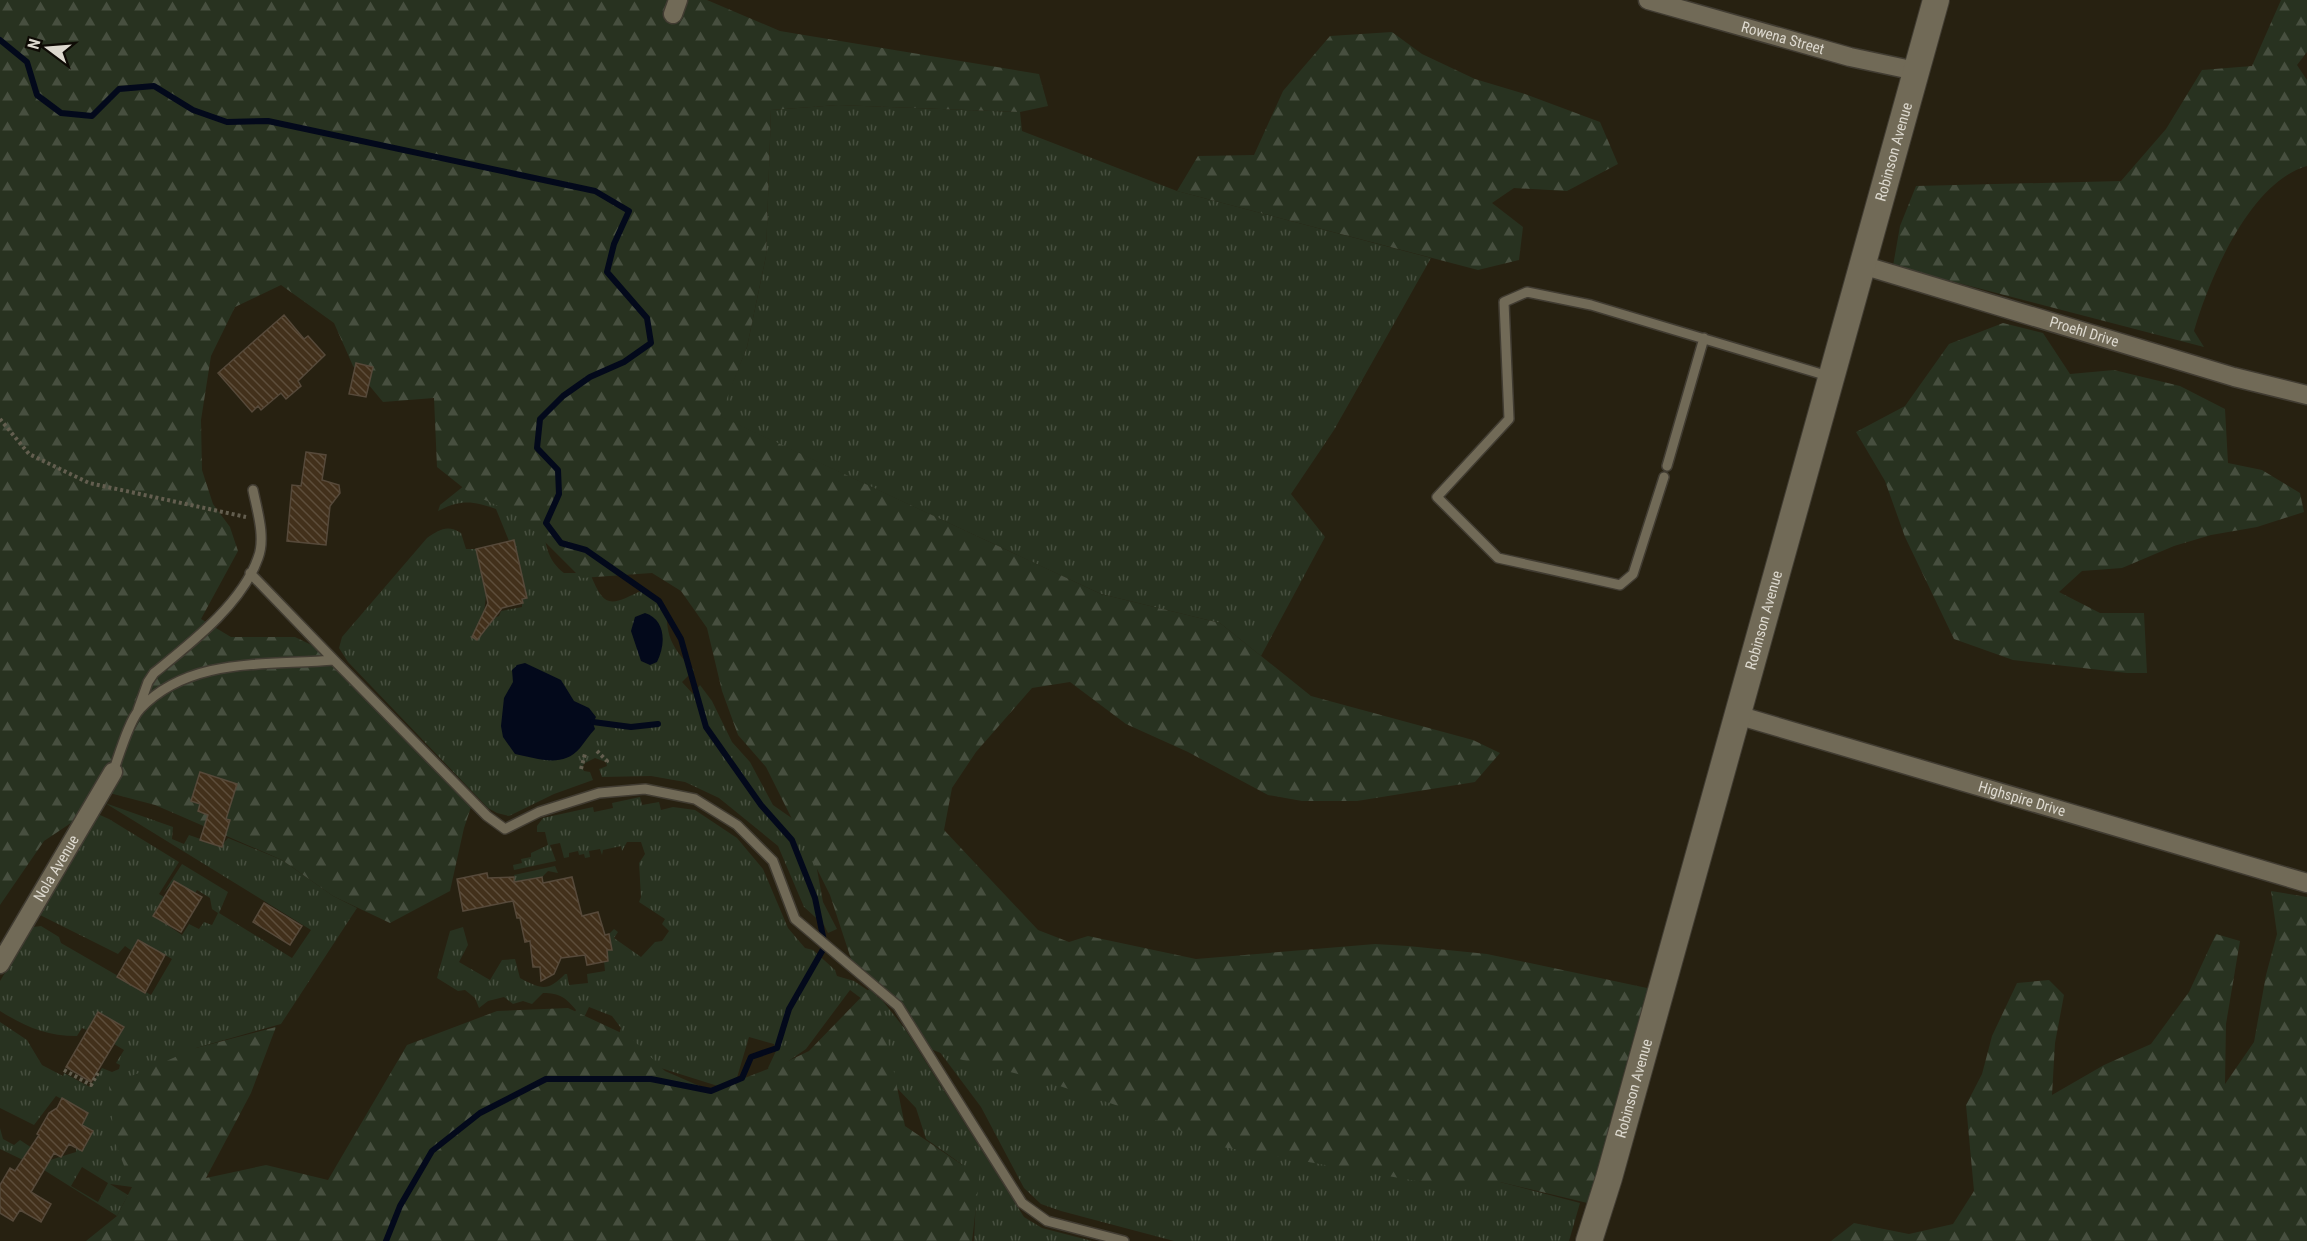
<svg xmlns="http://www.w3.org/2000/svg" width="2307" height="1241" viewBox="0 0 2307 1241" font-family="'Roboto Condensed',sans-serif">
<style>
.grass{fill:url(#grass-tufts);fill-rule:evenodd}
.forest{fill:url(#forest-firs)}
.water{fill:#03091b}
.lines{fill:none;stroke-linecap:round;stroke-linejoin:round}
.stream{stroke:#03091b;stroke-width:6}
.building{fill:url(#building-back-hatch);stroke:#56493a;stroke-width:1.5}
.service-casing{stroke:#413c32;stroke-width:12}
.minor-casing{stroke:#413c32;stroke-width:21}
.secondary-casing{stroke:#413c32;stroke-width:28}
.path{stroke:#635e4f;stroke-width:4;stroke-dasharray:3 3;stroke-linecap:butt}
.service{stroke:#716a57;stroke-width:9}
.minor{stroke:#716a57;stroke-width:18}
.secondary{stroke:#716a57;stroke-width:26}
.labels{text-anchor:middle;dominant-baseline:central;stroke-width:4.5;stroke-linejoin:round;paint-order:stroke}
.street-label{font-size:15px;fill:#ddd9cf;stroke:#0e0b05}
</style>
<defs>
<pattern id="grass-tufts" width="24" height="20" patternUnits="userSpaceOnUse" patternTransform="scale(1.5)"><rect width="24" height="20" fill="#283220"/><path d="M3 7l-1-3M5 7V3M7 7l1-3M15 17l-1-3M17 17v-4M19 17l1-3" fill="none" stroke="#474f3f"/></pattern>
<pattern id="forest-firs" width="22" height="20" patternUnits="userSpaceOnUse" patternTransform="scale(1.5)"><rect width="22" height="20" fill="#283220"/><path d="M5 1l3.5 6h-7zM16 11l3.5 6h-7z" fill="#474f3f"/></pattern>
<pattern id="building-back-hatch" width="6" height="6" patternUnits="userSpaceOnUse" patternTransform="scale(1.5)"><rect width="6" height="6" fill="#42301b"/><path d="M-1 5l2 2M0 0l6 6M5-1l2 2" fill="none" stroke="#5d4d3b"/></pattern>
</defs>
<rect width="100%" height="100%" fill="#272111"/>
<!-- grass -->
<path class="grass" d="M838 105 1020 112 1022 131 1177 191 1431 258 1334 430 1291 494 1325 537 1261 656 1220 623 1101 594 719 416 747 347 766 256 771 110Z
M547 480C546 512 535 551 564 573H590C605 611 611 605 645 589 675 608 662 615 671 640 676 652 685 661 694 670L682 682 693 694 700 685 712 701 732 742 750 762 773 805 803 826 812 842 823 902 837 929 828 933 824 925 804 907 778 846 719 798 685 782 651 776 602 777 599 769 607 766 606 762 595 758 585 763 582 767 584 771 590 772 593 780 554 794 509 816 497 813 488 808 465 784 348 662 339 648 342 637 427 538C439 530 447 524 461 533L466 549H476L486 595 484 613 489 620 499 616 501 611 522 607V599L527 598 514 540 509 541 496 509C473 501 461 499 438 511L440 505 465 485Z
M640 797 642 805 659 802 661 810 673 807 695 810 737 838 763 869 788 928 805 948 813 950 835 970 837 976 854 981 882 1000 905 1029 1024 1217 1042 1228 1092 1241H974L977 1175 926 1139 916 1108 897 1088 884 1064 866 1002 850 990 806 1049 771 1073 768 1068 776 1051 774 1044 749 1037 736 1081 721 1087 613 1053 621 1028 612 1016 589 1007 582 1022H569L576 1010C566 998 560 993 543 993L532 1004 523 1001 513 1004 504 997 488 1001 479 1008 475 998 465 990 458 991 437 978 450 931 463 927 468 945 459 962 490 980 502 960 515 959 520 978C541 989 548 992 565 974H567L569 985 588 983 587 974 605 971 604 961 608 960 607 950 611 949 609 934 614 929 618 932 614 938 641 957 655 942 662 941 669 931 662 924 665 919 639 902 641 897 639 863 645 854 641 842H627L622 851 621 846 603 850 602 855 600 849 589 851 590 857 585 858 584 854 579 855 578 851 569 853V857L564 858 560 843 550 845 556 861 514 870 513 865 522 863 521 859 531 857V853L548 845 545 832H537V826L543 818 593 807 594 812 613 808 612 803Z
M105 803 173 827 172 839 184 844 189 835 221 846 228 838 282 860 333 896 357 908 281 1024 196 1048 132 1187 110 1184 128 1195 117 1216 44 1170 0 1149V1128L3 1139 14 1145 20 1140 50 1160 76 1152V1148L82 1151 93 1131 82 1125 88 1113 56 1096 34 1125 0 1108V1022L27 1040 42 1065 63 1076 64 1073 90 1087 102 1068 112 1072 119 1069 120 1065 116 1063 124 1050 114 1044 124 1027 99 1012 87 1030 82 1028 77 1036C46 1036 26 1027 0 1011V981L33 927 41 926 59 937 61 943 151 995 172 959 139 940 132 951 125 946 118 954 40 915 96 817 100 815 109 819 179 862 159 894 164 897 153 915 182 935 189 924 199 929 204 922 212 925 218 913 212 909 210 898 197 890 195 893 174 881 164 892 182 864 228 892 219 913 292 958 311 930ZM82 1167 108 1183 98 1202 71 1186Z
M555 866 558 873 548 871 541 878 514 882V875Z
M927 1035 1422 1182H1500L1580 1203 1569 1241H1174L1061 1211 1041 1204 1024 1188 981 1107Z"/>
<!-- forest -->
<path class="forest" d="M0 0H707L780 31 1039 74 1048 106 1020 112 838 105 771 110 766 256 747 347 720 416 1101 594 1220 623 1311 696 1473 740 1500 753 1475 782 1357 801H1302L1268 795 1188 752 1126 724 1070 682 1032 688 976 752 952 788 944 830 1038 930 1069 942 1088 936 1196 959 1375 944 1408 946 1487 954 1661 991 1600 1206 1500 1182H1422L1217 1146 1136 1112 1045 1081 951 1057 923 1046 898 1006 874 987 886 1033 905 1126 961 1164 980 1172 972 1241H86L117 1216 132 1187 114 1139 109 1086 196 1048 276 1027 251 1093 206 1178 266 1165 328 1180 407 1045 497 1011 568 1008 630 1037 665 1071 711 1091 786 1062 809 1051 873 985 854 968 830 895 766 767 738 735 722 691 707 628 681 591 652 573 581 578 517 514 471 494 437 467 434 398 383 402 353 366 334 323 281 285 235 307 211 356 201 420 202 470 213 504 230 527 238 551 201 619 231 637H295L326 652 473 801 464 828 450 891 390 923 333 896 282 860 155 805 102 791 92 809 44 841 0 905Z
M2281 0H2307V52L2297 65 2307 80V166C2250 182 2209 279 2194 331L2204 347 1893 266 1900 226 1916 186 2121 181 2166 129 2202 70 2252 66Z
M1392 32 1422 54 1475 79 1525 94 1600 122 1618 164 1567 191 1514 188 1492 203 1523 227 1519 260 1478 270 1177 191 1198 156 1254 155 1283 91 1330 36Z
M2003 323 2043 333 2070 374 2114 370 2180 386 2225 409 2228 463 2262 470 2300 493 2304 512 2257 527 2211 535 2174 546 2122 568 2082 571 2059 592 2100 613H2144L2147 673H2127L2013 660 1954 639 1905 537 1885 481 1856 432 1905 406 1949 344Z
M2271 891 2307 897V1241H1831L1854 1223 1909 1234 1953 1224 1974 1191 1966 1105 1982 1074 1992 1036 2017 983 2049 980 2064 995 2055 1043 2052 1095 2104 1065 2151 1044 2189 992 2216 934 2240 941 2226 1024 2225 1084 2254 1042 2266 975 2277 934Z"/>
<!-- water -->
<path class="water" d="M645 613C666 620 666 644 657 662L650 665 641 661 631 631 635 617Z
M525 663 561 680 574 701 589 708 596 717 593 723 595 729C589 735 585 742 580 748 562 769 537 758 515 754L503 737 501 726 504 698 513 682 512 670 517 665Z"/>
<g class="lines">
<!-- stream -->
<path class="stream" d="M0 40 27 62 37 95 61 113 92 116 119 89 154 86 193 110 227 122 268 121 595 191 629 211 614 244 607 272 647 318 651 343 624 362 590 377 563 396 540 419 537 448 558 470 559 494 546 523 561 543 586 550 659 601 681 639 706 727 761 805 792 840 815 898 825 946 789 1009 777 1048 751 1057 742 1078 711 1091 651 1079H546L480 1113 432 1151 400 1206 386 1241
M593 722 631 727 658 724"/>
</g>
<!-- building -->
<path class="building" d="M284 315 304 339 308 336 325 355 298 381 301 386 286 399 281 393 261 410 258 406 252 412 218 373Z
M356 363 373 367 366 397 349 394Z
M306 452 326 455 322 480 339 485 340 493 330 506 326 545 287 541 292 485 301 486Z
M514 540 527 598 522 599 523 603 502 608 477 640 472 637 488 603 476 549Z
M200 772 237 784 226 819 230 820 222 847 200 840 208 815 198 811 200 804 191 801Z
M487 873 488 878 514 877V882L542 877 543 883 572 877 582 916 598 912 605 935 609 934 612 950H607L608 961 587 965 585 955 561 958 554 974 541 981 540 967H533L530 941 525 942 520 918H517L513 901 463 911 457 879Z
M174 881 202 897 181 932 153 916Z
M264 903 302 926 290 945 253 922Z
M138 940 165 955 145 993 117 977Z
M98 1012 124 1027 91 1082 66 1067Z
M62 1098 88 1113 82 1125 93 1131 82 1151 69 1144 61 1157 54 1153 31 1192 51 1204 41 1222 20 1210 13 1221 0 1213V1185L10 1168 15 1171 39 1135 37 1134 49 1113 57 1108Z"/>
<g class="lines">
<defs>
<path id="service" d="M1667 466 1704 338
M1664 477 1633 574 1620 585 1498 558 1437 497 1509 419 1504 302 1527 292 1591 305 1828 376
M250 573 334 660
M138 710 148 682 154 673C191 643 242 604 258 558 266 538 257 510 253 490
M113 772C119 756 129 720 140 709 190 656 268 666 334 660L487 816 505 829 539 812 599 793 645 789 695 799 737 825 773 861 795 919 898 1006 1022 1203 1047 1221 1124 1241"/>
<g id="minor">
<path id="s1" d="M1648 0 1850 57 1916 71"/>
<path d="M673 14 678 0"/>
<path id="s2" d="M1862 265 2234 377 2307 395"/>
<path id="s3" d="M1737 715 2307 883"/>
<path id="s4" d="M0 964 113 772"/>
</g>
<g id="secondary">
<path id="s5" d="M1589 1241 1609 1178 1936 0"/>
</g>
</defs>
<!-- service casing -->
<use href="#service" class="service-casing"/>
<!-- minor casing -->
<use href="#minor" class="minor-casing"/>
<!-- secondary casing -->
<use href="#secondary" class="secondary-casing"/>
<!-- path -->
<path class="path" d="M0 419 29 454 89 483 246 517
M597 751 607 761 604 763
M581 769 585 754
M64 1070 91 1085 98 1073"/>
<!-- service -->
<use href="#service" class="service"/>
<!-- minor -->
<use href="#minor" class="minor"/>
<!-- secondary -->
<use href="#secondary" class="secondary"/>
</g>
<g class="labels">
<!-- street labels -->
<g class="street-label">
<text stroke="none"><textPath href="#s1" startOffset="140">Rowena Street</textPath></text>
<text stroke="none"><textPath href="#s5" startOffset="1131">Robinson Avenue</textPath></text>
<text stroke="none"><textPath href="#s2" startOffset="232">Proehl Drive</textPath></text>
<text stroke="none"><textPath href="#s5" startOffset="645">Robinson Avenue</textPath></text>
<text stroke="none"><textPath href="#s3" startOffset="297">Highspire Drive</textPath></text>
<text stroke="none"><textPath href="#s4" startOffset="111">Nola Avenue</textPath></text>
<text stroke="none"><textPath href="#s5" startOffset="159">Robinson Avenue</textPath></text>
</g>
</g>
<!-- north arrow -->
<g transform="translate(48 48) rotate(286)" stroke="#0e0b05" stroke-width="4.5" paint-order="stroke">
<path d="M0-4.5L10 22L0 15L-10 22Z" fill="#ddd9cf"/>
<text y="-9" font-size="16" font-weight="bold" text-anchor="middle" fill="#ddd9cf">N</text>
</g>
</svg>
